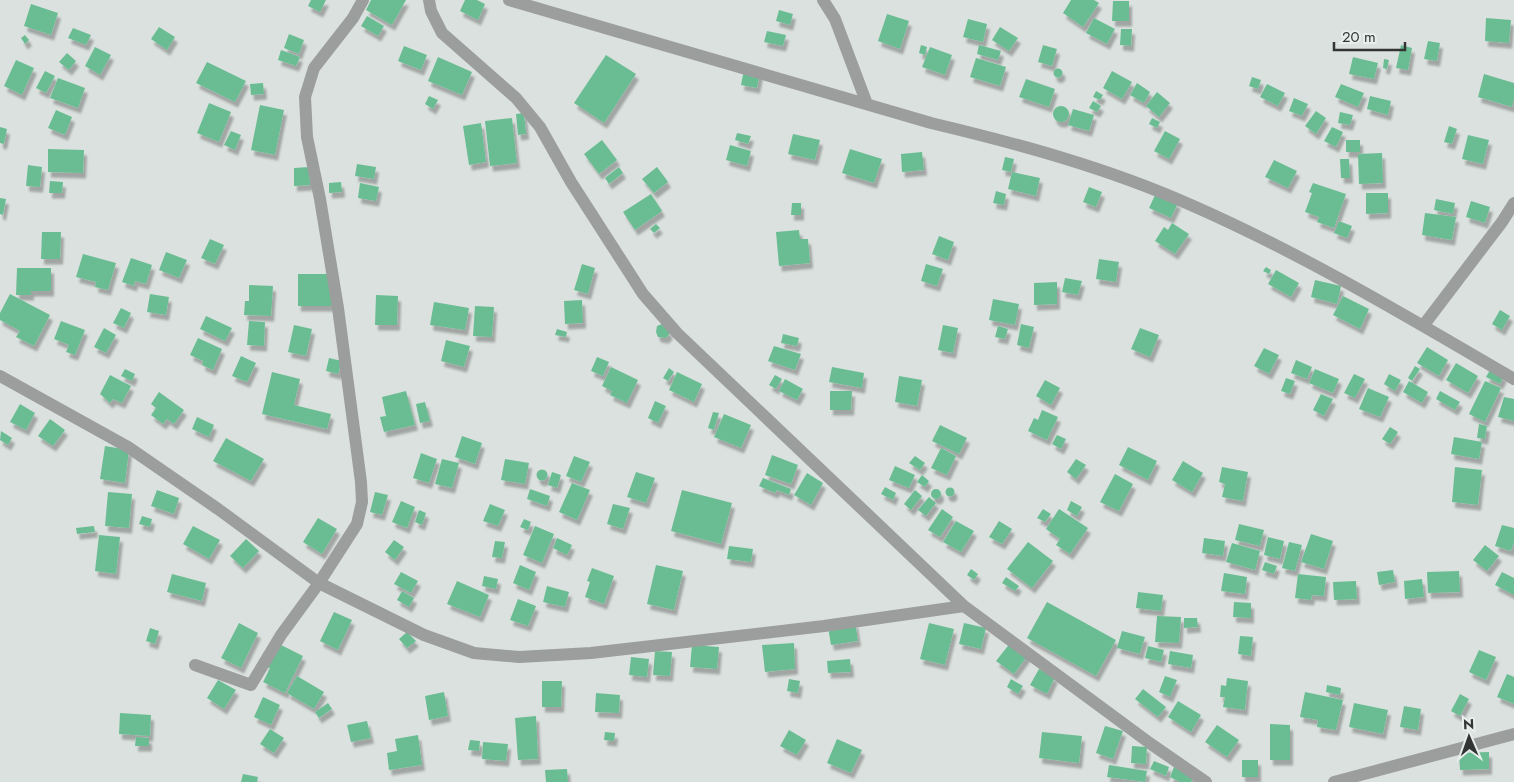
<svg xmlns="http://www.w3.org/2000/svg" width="1514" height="782" viewBox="0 0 1514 782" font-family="Jost,sans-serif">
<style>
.building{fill:#6abd93;filter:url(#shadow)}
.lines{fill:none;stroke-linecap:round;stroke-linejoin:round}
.minor{stroke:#9b9e9c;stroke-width:12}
</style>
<defs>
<filter id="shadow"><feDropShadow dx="3" dy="5.5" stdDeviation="1" flood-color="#0004"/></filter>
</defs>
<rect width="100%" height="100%" fill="#dbe1de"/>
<!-- building -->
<path class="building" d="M311 0H326L320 12 308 6Z
M371 0H406L392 25 366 10Z
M465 0H477L485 4 478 20 460 11Z
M1071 0H1094L1099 3 1083 27 1063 13Z
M1113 1H1129V21H1112Z
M31 4 58 13 51 35 24 26Z
M779 10 793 14 790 25 776 21Z
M887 14 909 21 900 49 878 41Z
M367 16 384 26 378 36 361 26Z
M1094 18 1115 29 1107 44 1086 33Z
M1486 18 1511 20 1509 43 1485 41Z
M968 19 987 24 983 42 963 37Z
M159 27 175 37 167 50 151 39Z
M1000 27 1018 38 1009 51 992 40Z
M73 28 91 35 86 45 68 38Z
M1121 29H1132L1131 46 1120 45Z
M767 31 786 35 783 46 764 42Z
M289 34 304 40 299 54 284 48Z
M25 35 29 40 25 44 21 38Z
M1428 41 1440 43 1437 61 1424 59Z
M921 45 927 47 925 55 919 53Z
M979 45 1001 51 998 60 977 54Z
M1043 45 1057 49 1052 66 1038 62Z
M1401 45 1412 48 1408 70 1396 68Z
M404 46 427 55 421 70 398 61Z
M95 47 111 55 100 75 85 66Z
M930 47 952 55 945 75 922 67Z
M281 50 300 57 296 66 278 60Z
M67 53 76 61 69 70 59 62Z
M606 55 636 74 604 123 574 103Z
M438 57 472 72 462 95 428 81Z
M1353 57 1378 63 1374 79 1349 74Z
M976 58 1006 67 1000 86 970 77Z
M1384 59 1389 60 1387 69 1383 68Z
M16 60 34 68 22 95 4 86Z
M207 62 246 81 235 102 196 83Z
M1053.5 73a4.5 4.5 0 1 1 9 0a4.5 4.5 0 1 1-9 0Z
M744 70 760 73 757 88 741 85Z
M45 71 55 76 46 93 36 88Z
M1112 71 1132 82 1122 99 1103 88Z
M1484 74 1514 83V99L1512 107 1478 97Z
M1252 77 1261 80 1258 89 1249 86Z
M58 78 85 88 78 108 50 98Z
M1026 79 1055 89 1049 107 1019 97Z
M263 83 264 94 251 95 250 84Z
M1137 83 1150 92 1144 103 1130 95Z
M1267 84 1285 93 1278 106 1260 97Z
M1341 84 1364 93 1358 107 1335 97Z
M1096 91 1103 95 1100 100 1093 97Z
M1157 92 1170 103 1159 117 1146 106Z
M429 96 438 100 433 109 425 104Z
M1370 96 1391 101 1388 115 1367 109Z
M1294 98 1308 104 1302 116 1289 111Z
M1093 101 1101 106 1097 112 1089 108Z
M209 103 231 112 219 142 197 133Z
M260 105 284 110 275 155 251 150Z
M1053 114a8 8 0 1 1 16 0a8 8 0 1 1-16 0Z
M1073 109 1094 115 1089 131 1068 125Z
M56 110 72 117 65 135 48 128Z
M1316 111 1326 118 1316 134 1305 126Z
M1340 112 1353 115 1350 125 1338 123Z
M524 113 526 134 518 135 516 114Z
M512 118 517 163 490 166 485 121Z
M1152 118 1160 122 1157 128 1149 124Z
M481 123 486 162 469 165 463 126Z
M1449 126 1457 129 1452 144 1444 142Z
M0 127 7 129 4 144 0 143Z
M1332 127 1343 132 1336 147 1324 141Z
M231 131 241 135 235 150 224 145Z
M1165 131 1180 139 1169 159 1154 151Z
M737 133 751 136 748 144 735 140Z
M793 134 820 140 815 160 788 154Z
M1468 135 1489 140 1483 164 1462 159Z
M602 140 617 160 599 174 584 154Z
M1346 140H1360V152H1346Z
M730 145 751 151 747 166 726 160Z
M48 149 84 150 83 173 48 172Z
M850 149 882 159 874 183 842 173Z
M922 152 924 170 902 172 901 154Z
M1382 153 1383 183 1359 184 1358 154Z
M1005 157 1014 159 1011 172 1002 170Z
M1340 159H1349L1350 178H1341Z
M1274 160 1297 171 1288 188 1265 177Z
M357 164 376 167 374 179 355 176Z
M28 165 42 167 40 187 26 186Z
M309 167 310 185 294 186V168Z
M619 167 623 173 609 184 605 178Z
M657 167 668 182 654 193 642 179Z
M1012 172 1040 178 1036 196 1008 189Z
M50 181 63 182 62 193H49Z
M341 182 342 192 329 193V183Z
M360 183 379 187 376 201 358 198Z
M1313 183 1346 194 1334 228 1317 222 1319 217 1305 212 1312 193 1309 192Z
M1089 187 1102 192 1096 207 1083 202Z
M996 191 1006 194 1004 205 993 203Z
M1156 193 1178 203 1171 218 1149 208Z
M1366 193H1388V213L1366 214Z
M651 194 662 211 635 230 623 212Z
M0 198 6 199 3 215 0 214Z
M1436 199 1455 203 1453 214 1434 210Z
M1471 201 1490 207 1485 223 1466 217Z
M792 203H801V215H791Z
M1425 213 1456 217 1452 240 1422 235Z
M1339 221 1352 226 1347 238 1334 233Z
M1172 223 1189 234 1175 254 1155 241 1164 227 1168 230Z
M656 224 660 228 654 233 650 229Z
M799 230 800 239H808L810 263 779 266 776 232Z
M42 232H61L60 259H41Z
M939 236 954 242 948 260 932 254Z
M210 239 224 245 215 264 201 258Z
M166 252 187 260 179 278 159 270Z
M83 254 116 263 108 290 95 287 96 282 76 277Z
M131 258 152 265 146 284 135 281 134 286 122 282Z
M1099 259 1119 262 1116 282 1096 279Z
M582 264 595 268 588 294 574 290Z
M926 264 943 269 937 286 921 281Z
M1266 267 1271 270 1269 274 1263 271Z
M17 268H51V291H31V295H16Z
M1276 270 1299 283 1291 297 1268 284Z
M298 274H331V306H298Z
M1065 278 1082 281 1078 295 1062 292Z
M1315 280 1341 286 1337 304 1311 297Z
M1057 282V304L1034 305V283Z
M249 285 273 286 271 316 244 315 245 301H249Z
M10 294 50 315 34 346 16 337 20 331 0 320V313Z
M150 294 169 297 166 315 147 312Z
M376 295 398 296 397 325H375Z
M1343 296 1369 309 1360 329 1333 315Z
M993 299 1019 304 1015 325 989 320Z
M582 300 583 323 565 324 564 301Z
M434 302 469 308 465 330 430 325Z
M475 306 494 307 492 337 473 336Z
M121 308 131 313 124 328 113 323Z
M1500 310 1510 316 1502 330 1492 324Z
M206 316 232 328 225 341 200 329Z
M61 321 85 330 75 355 66 352 69 345 54 339Z
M249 321 265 322 264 346 247 345Z
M662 324 670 333 666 338 658 337 656 332 657 326Z
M1021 324 1034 327 1029 348 1017 345Z
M294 325 312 329 306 356 288 352Z
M943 325 958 328 953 353 938 350Z
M998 326 1008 329 1005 339 995 337Z
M104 328 116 335 106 353 94 347Z
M1140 328 1159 335 1150 357 1131 349Z
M557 329 567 332 566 337 555 335Z
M783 334 799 338 797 346 781 343Z
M198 338 222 349 213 370 202 365 203 361 190 355Z
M446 340 470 346 464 367 441 361Z
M774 346 801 354 795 370 768 361Z
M1427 347 1448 360 1439 376 1417 363Z
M1264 348 1279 355 1269 374 1254 366Z
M241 356 256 363 247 382 232 376Z
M597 357 609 362 603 376 591 371Z
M329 358 342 361 338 374 326 371Z
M1296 360 1312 367 1307 379 1291 373Z
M1456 363 1478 376 1468 393 1446 380Z
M1415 366 1420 369 1412 381 1408 378Z
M611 367 638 380 627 403 610 395 612 391 602 386Z
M832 367 864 373 862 388 829 382Z
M669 368 674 372 668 381 663 378Z
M1491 368 1504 376 1500 384 1486 377Z
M125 369 135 374 132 381 121 376Z
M1315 369 1339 379 1333 393 1309 383Z
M272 372 300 379 294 405 331 414 327 429 262 414Z
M677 372 702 384 694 402 669 390Z
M1354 374 1365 379 1355 398 1344 393Z
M1389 374 1401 380 1395 391 1384 384Z
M110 375 131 386 122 403 113 399 110 403 100 394Z
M775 375 782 379 776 389 769 385Z
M899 376 922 380 917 406 895 402Z
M1286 378 1295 381 1290 394 1281 391Z
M785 379 803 389 797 400 779 391Z
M1045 380 1060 388 1051 405 1036 396Z
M1409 381 1428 392 1422 403 1403 392Z
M1485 381 1501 388 1485 422 1469 414Z
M1368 388 1389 397 1380 417 1359 409Z
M406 391 415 425 384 432 380 417 386 416 382 397Z
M830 391H852L851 410H830Z
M1440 391 1460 402 1455 410 1436 399Z
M159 392 184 410 174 424 167 419 163 424 151 415 156 408 151 404Z
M1321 394 1333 399 1324 416 1313 410Z
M1504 397 1514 399V421L1498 417Z
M655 401 666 406 658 423 648 418Z
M425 402 430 421 420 423 416 404Z
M20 404 35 413 26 430 10 422Z
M1042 410 1058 417 1047 440 1028 431 1034 418 1038 420Z
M713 412 719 413 714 430 708 428Z
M724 414 751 425 741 448 714 437Z
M197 417 214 425 209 437 192 429Z
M50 419 65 430 53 446 38 436Z
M1479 424 1487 426 1485 439 1477 438Z
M940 425 967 438 959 454 932 441Z
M1390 427 1398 432 1390 444 1382 439Z
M1 431 12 438 8 445 0 440Z
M1057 435 1066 439 1061 449 1052 444Z
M462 436 482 443 475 464 455 457Z
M1454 437 1482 442 1479 459 1451 454Z
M226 438 264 459 251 481 213 461Z
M105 446 129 450 125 483 100 479Z
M1128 447 1157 461 1148 480 1119 465Z
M941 448 956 456 947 475 931 468Z
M421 453 437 459 429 483 413 478Z
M772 455 798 465 791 484 765 475Z
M574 456 590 462 581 482 566 476Z
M915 456 925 463 920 470 909 463Z
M442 459 459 463 452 488 435 484Z
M505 459 529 463 525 484 501 480Z
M1076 459 1086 465 1076 479 1067 472Z
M1183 461 1203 473 1192 492 1172 480Z
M895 466 915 475 909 488 889 480Z
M1222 467 1248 472 1243 501 1222 497 1225 484 1219 482Z
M1455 467 1482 470 1478 505 1452 502Z
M536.5 475a5.5 5.5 0 1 1 11 0a5.5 5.5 0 1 1-11 0Z
M552 472 561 475 557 488 548 485Z
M636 472 655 478 646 503 627 497Z
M807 473 823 483 811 505 794 495Z
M1115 474 1133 484 1119 511 1100 502Z
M922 475 929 481 925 487 917 482Z
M763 478 791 489 789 495 777 490 775 493 759 486Z
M572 483 590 490 577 520 559 512Z
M885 487 896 493 893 500 881 494Z
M945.5 492a4.5 4.5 0 1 1 9 0a4.5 4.5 0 1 1-9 0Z
M931 494a5 5 0 1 1 10 0a5 5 0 1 1-10 0Z
M530 489 550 496 547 506 527 499Z
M157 490 179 498 174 514 151 506Z
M682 490 732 503 721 544 671 531Z
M915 490 922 496 911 510 904 504Z
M108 492 132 494 129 528 105 526Z
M375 492 388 495 382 515 370 512Z
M929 497 936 503 926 516 918 510Z
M401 501 415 507 407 528 392 522Z
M1071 501 1082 507 1077 516 1067 510Z
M490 504 505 510 498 526 483 521Z
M613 504 630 508 623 529 607 524Z
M942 509 953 517 940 537 928 530Z
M1043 509 1051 514 1045 522 1037 518Z
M1059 509 1088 528 1070 554 1056 545 1060 539 1046 529Z
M419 510 426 513 422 525 415 522Z
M142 516 152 519 150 527 139 524Z
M318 518 337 529 322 554 303 542Z
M524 519 531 522 528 530 520 527Z
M956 521 974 531 961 552 943 542Z
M999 521 1012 529 1002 544 989 537Z
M1239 524 1264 530 1260 546 1235 540Z
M1502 525 1514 528V542L1511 551 1495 546Z
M94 526 95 532 77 534 76 528Z
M193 526 220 540 209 559 183 544Z
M535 526 554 534 542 563 523 555Z
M1311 534 1333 541 1324 569 1301 562Z
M99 535 120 537 116 574 95 571Z
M1268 537 1284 541 1280 559 1264 555Z
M557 538 572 545 567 555 553 548Z
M1204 538 1225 541 1223 556 1202 553Z
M246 539 259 551 243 568 230 556Z
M394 540 404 547 395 560 385 552Z
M495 541 505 542 502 558 492 557Z
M1028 542 1053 561 1032 588 1007 569Z
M1289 542 1302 545 1295 571 1282 568Z
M1232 543 1260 551 1255 570 1226 562Z
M1485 545 1499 556 1487 571 1473 560Z
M729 546 753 549 751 562 727 559Z
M1265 562 1277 566 1274 574 1262 570Z
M520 565 536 572 529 590 513 583Z
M656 565 683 571 674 610 647 604Z
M592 568 614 576 604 604 585 597 590 582 587 581Z
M971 569 978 574 974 580 967 575Z
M1393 570 1395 582 1379 585 1377 572Z
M1459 571 1460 592 1428 593 1427 572Z
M401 572 418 581 411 593 394 584Z
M1502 572 1514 578V595L1495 585Z
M1224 573 1247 577 1245 594 1221 591Z
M172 574 206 583 202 601 167 592Z
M1298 574 1326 577 1324 596 1312 595 1311 600 1295 598Z
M484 576 498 579 496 589 482 586Z
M1006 577 1019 586 1015 591 1002 583Z
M1422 579 1424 597 1405 599 1404 581Z
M457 581 489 595 480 617 447 604Z
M1356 581 1357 599 1334 600 1333 582Z
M547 586 569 592 565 607 543 602Z
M402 591 414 598 409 607 397 600Z
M1138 592 1163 595 1161 611 1136 608Z
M518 599 536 606 528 626 510 620Z
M1047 602 1116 640 1096 676 1027 638Z
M1234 602 1251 603V618L1233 617Z
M334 612 352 620 338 650 320 641Z
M1157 616 1181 617 1179 643 1155 642Z
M1184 618H1197L1198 627 1184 628Z
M855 622 858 641 831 645 828 627Z
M239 623 258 633 241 668 221 658Z
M929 623 954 629 945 665 920 659Z
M964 623 986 628 981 649 959 644Z
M150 628 159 631 155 644 146 641Z
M1122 631 1145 637 1140 654 1117 648Z
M407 632 416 641 407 648 399 639Z
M1240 636 1253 637 1251 656 1238 654Z
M1011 642 1028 655 1014 674 996 661Z
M277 643 303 656 285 693 263 682 270 668 265 666Z
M794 643 795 669 765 672 762 645Z
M692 645 719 647 717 669 690 667Z
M1148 646 1164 650 1161 662 1145 658Z
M1479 650 1496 657 1486 680 1469 672Z
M655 651 672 652 670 676 653 675Z
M1170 651 1193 655 1191 668 1168 664Z
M631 657 649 659 647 677 629 675Z
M850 659 851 672 828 673 827 661Z
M1039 669 1055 677 1047 694 1030 685Z
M1507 674 1514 677V704L1497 697Z
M297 676 324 692 314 709 287 693Z
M1165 676 1177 680 1170 697 1159 692Z
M1227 678 1248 681 1245 710 1223 707 1225 697H1220L1221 685 1226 686Z
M789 679 800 681 798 693 787 691Z
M1011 679 1023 686 1018 694 1007 687Z
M218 680 236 690 224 709 207 698Z
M542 681H562L561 707H542Z
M1327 685 1341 688 1340 695 1326 692Z
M1143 689 1166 707 1158 717 1135 699Z
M444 692 448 716 429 720 425 696Z
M1305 692 1343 700 1336 730 1317 727 1318 720 1300 717Z
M596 693 620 695 619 713 595 712Z
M1460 694 1469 699 1460 716 1451 711Z
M263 697 280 705 271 725 254 717Z
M1178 701 1201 715 1191 732 1168 717Z
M328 703 332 709 319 718 315 712Z
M1354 703 1388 710 1383 734 1349 727Z
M1404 706 1421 709 1418 730 1400 727Z
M120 713 151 715 150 736 119 734Z
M536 716 538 759 518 760 515 718Z
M367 721 371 738 351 742 347 725Z
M1270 724 1290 725V760H1270Z
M1217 725 1239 740 1227 757 1205 742Z
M1105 726 1123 731 1113 759 1096 753Z
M270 729 284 738 274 753 260 744Z
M789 730 806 740 797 755 780 746Z
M605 732 615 733 614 741 604 740Z
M1042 732 1082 736 1079 763 1039 758Z
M418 735 422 765 389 770 387 753 397 751 395 739Z
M136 737 149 738V746H135Z
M837 739 862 750 851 773 827 763Z
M470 740 480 741 479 751 468 750Z
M483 742 508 744 506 761 482 759Z
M1132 746 1147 747 1146 764 1131 763Z
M1489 752V769L1460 770 1459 753Z
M1242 760H1258V777H1242Z
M1154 761 1169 767 1166 776 1150 769Z
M1109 765 1147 771 1145 782 1107 777Z
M1174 767 1194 776 1191 782H1180L1170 777Z
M567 769 568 782H546L545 770Z
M243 774 258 777 257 782H241Z"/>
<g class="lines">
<!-- minor -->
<path class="minor" d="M429 0 431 11 442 33 516 98 540 127 571 182 643 294 677 333 964 606 1151 744 1206 782
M509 0 931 123C1019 144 1108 168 1191 205 1303 254 1408 317 1514 379
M823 0 835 19 867 104
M1423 326 1502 222 1514 203
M0 376 128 447 218 509 319 583 424 635 474 653 519 657 591 653 824 626 964 606
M195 665 251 685 281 635 319 583 357 524 362 502 361 482 338 308 320 199 307 137 305 97 314 68 353 18 363 0
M1334 782 1514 734"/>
</g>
<!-- north arrow -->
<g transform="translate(1469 737) rotate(358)" stroke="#e8eeeb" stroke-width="4" paint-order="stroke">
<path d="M0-4L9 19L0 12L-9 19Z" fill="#323533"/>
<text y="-8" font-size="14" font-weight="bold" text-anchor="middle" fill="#323533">N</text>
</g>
<!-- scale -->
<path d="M1334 42v8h71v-8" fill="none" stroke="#323533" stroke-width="2.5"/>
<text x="1342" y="42" font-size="15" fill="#323533" stroke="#e8eeeb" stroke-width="4" paint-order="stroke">20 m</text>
</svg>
